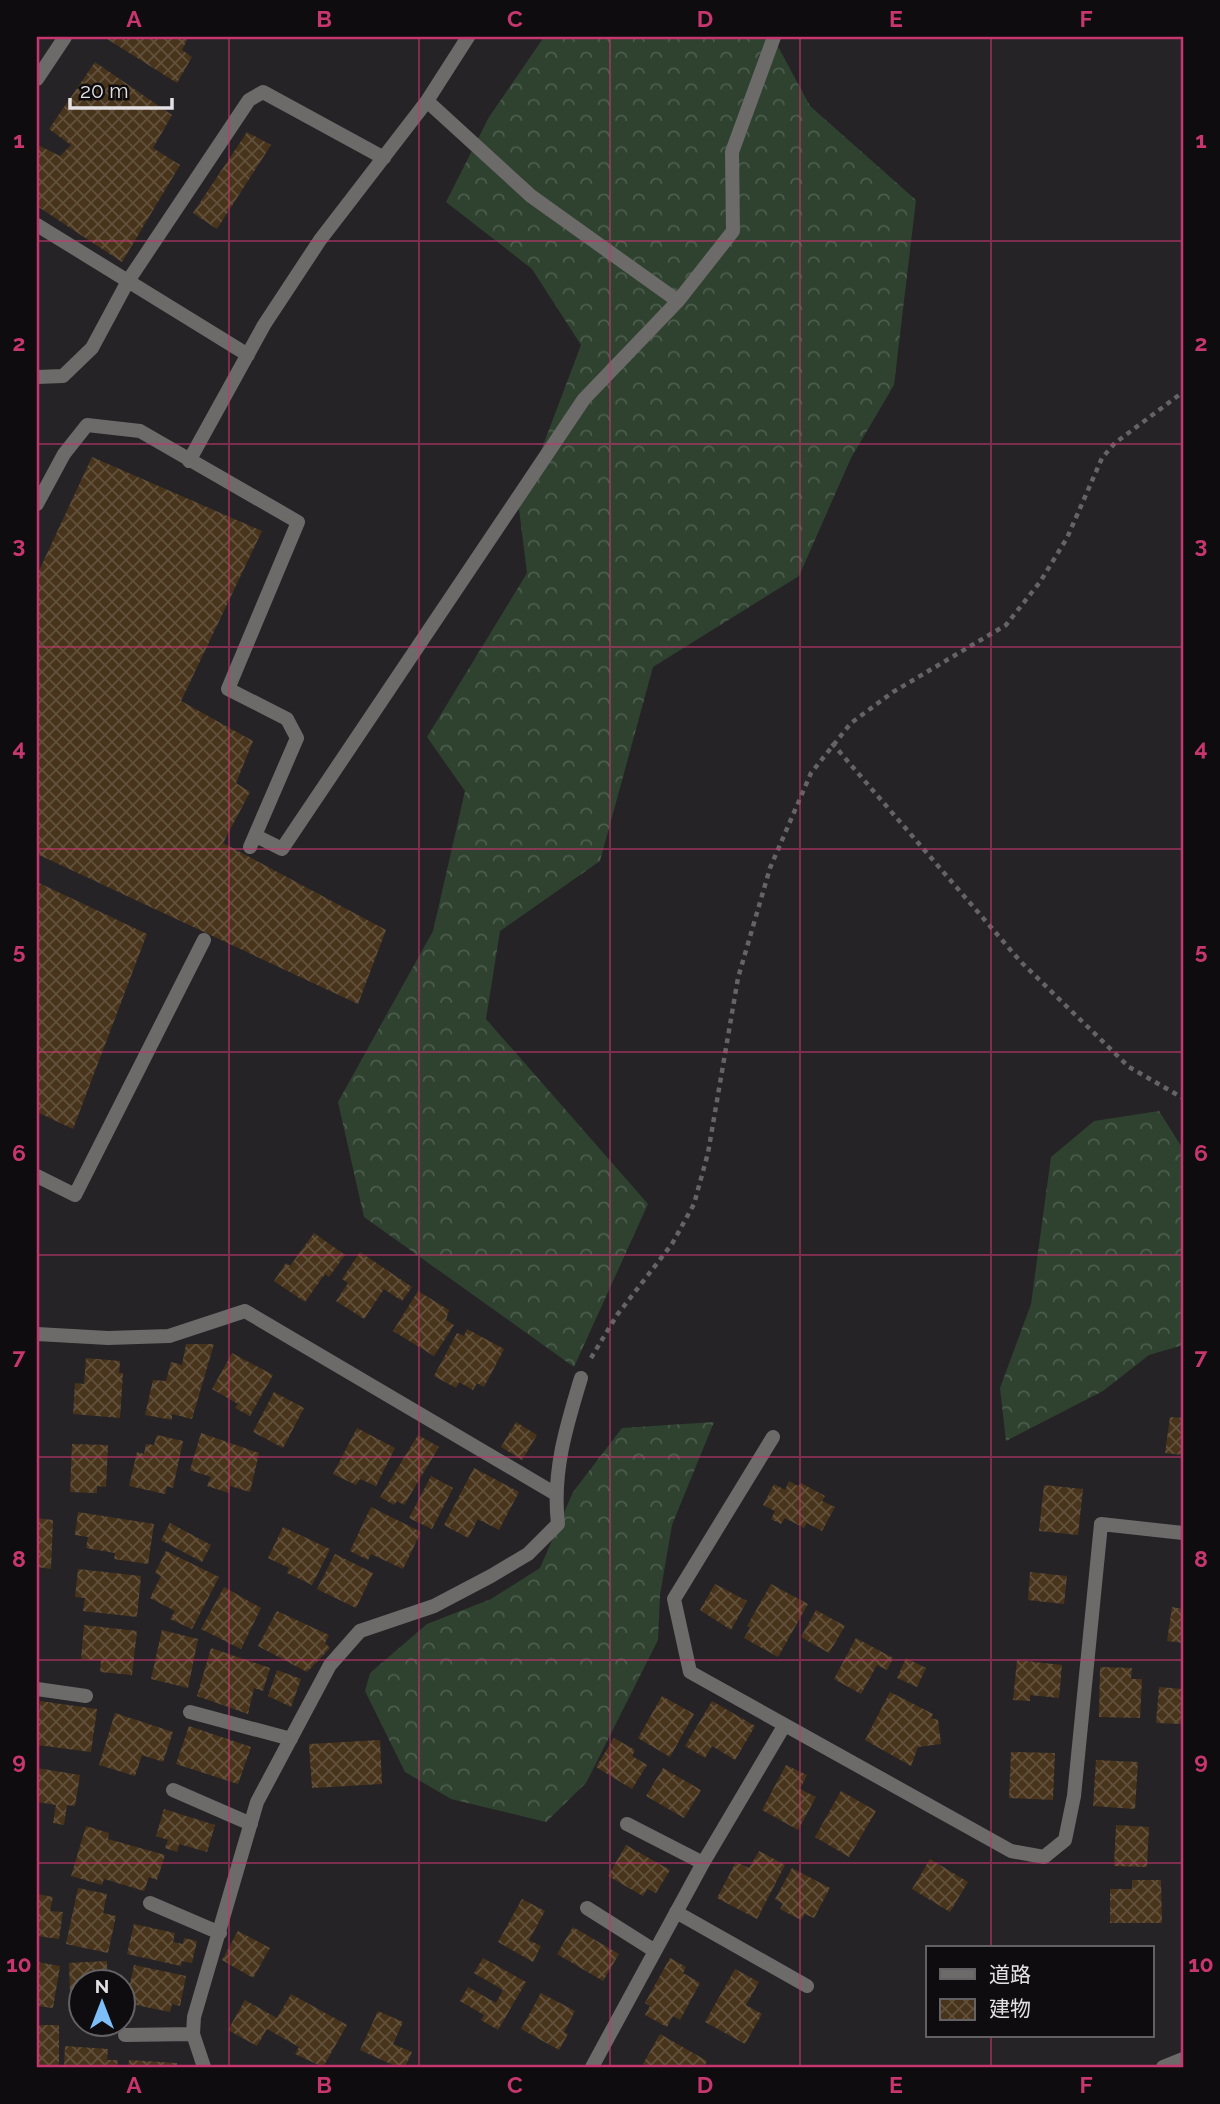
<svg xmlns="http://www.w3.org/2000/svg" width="1220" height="2104" viewBox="0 0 1220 2104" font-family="Raleway,'Noto Sans JP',sans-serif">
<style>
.forest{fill:url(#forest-crowns)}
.building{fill:url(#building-cross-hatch)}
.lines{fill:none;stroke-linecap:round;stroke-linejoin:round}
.path{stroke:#656366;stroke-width:4.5;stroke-dasharray:5 5;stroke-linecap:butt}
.lane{stroke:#6d6a6a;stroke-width:14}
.street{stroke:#6d6a6a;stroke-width:14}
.grid{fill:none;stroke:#c7366f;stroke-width:2;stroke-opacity:0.55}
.neatline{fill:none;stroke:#c7366f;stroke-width:2.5}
.grid-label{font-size:23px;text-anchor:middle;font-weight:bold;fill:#c7366f}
</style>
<defs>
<pattern id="forest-crowns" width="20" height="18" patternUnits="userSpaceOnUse" patternTransform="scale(1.75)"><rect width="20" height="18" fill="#2e422f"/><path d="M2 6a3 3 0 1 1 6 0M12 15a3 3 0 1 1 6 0" fill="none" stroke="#4c5d4d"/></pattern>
<pattern id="building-cross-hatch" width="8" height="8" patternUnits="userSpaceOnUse" patternTransform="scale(1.75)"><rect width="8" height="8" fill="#48341b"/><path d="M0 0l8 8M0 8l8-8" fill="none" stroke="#62513c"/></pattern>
</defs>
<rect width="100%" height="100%" fill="#252326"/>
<!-- forest -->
<path class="forest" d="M544 37 774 39 810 106 916 200 894 385 851 458 799 576 653 667 600 861 500 931 486 1019 648 1204 574 1367 364 1217 338 1102 433 931 465 791 427 737 527 573 519 509 581 345 532 269 446 202 489 117Z
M1159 1111 1183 1149V1345L1149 1355 1103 1391 1006 1441 1000 1388 1031 1304 1051 1157 1094 1121Z
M714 1422 672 1525 660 1595 658 1640 586 1783 546 1822 451 1799 405 1772 365 1691 370 1673 427 1624 491 1599 540 1568 573 1492 622 1428Z"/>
<!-- building -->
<path class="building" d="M104 37H185L188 38 182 50 192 57 177 83Z
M95 62 172 115 153 148 180 165 122 262 37 206V147L38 145 60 156 71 145 49 129Z
M247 132 271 145 217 229 193 213Z
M92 457 262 531 181 701 253 741 236 783 250 792 223 843 386 930 358 1004 37 854V575Z
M37 882 147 934 73 1129 37 1112Z
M314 1233 345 1255 329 1277 325 1274 305 1302 274 1281 286 1263 290 1266Z
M360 1252 412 1287 402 1301 384 1289 364 1319 336 1301 348 1283 342 1279Z
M418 1291 449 1310 446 1320 454 1325 434 1356 393 1331Z
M467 1329 504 1349 484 1387 477 1383 473 1390 459 1382 456 1388 434 1376 457 1333 464 1336Z
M186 1344H214L192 1419 172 1414V1420L145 1415 153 1380 166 1381 171 1362 182 1365Z
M232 1353 273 1375 250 1416 235 1408 238 1404 212 1389Z
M86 1358 120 1361 119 1373H123L120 1418 73 1414 75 1383 84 1384Z
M274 1392 304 1408 283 1448 253 1432Z
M1170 1417 1183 1418V1455L1165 1453Z
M516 1422 537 1435 522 1460 501 1447Z
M357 1428 395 1448 376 1486 360 1479 356 1485 333 1474Z
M201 1433 259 1453 250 1492 230 1486 229 1493 207 1486 211 1477 190 1470Z
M157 1435 183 1441 173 1488 167 1486 165 1494 129 1486 137 1452 144 1454 146 1444 154 1445Z
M418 1435 439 1447 404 1505 397 1501 394 1505 380 1497Z
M72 1444 108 1445 106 1487 97 1486V1493L70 1492Z
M474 1468 519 1492 499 1530 478 1519 468 1538 444 1525Z
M431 1476 453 1488 432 1529 409 1518Z
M789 1481 798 1486 801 1483 825 1496 822 1501 835 1507 822 1531 807 1523 804 1528 785 1518 781 1524 771 1519 775 1511 763 1505 774 1484 785 1490Z
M1044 1485 1083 1489 1078 1535 1039 1531Z
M371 1507 421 1532 403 1569 371 1554 368 1560 350 1551Z
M78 1512 154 1524 148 1564 114 1559 115 1553 86 1548 88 1537 75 1535Z
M37 1518 53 1520 51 1569 37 1567Z
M170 1523 211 1545 202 1562 161 1540Z
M283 1527 330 1549 312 1585 287 1573 289 1568 268 1558Z
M166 1551 219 1577 192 1629 170 1619 175 1611 150 1598 161 1576 155 1573Z
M335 1554 373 1573 356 1608 317 1589Z
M78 1569 141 1576 137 1617 83 1611 85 1598 75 1597Z
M1030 1572 1067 1576 1064 1604 1028 1600Z
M715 1584 747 1601 731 1630 700 1610Z
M771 1584 808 1604 778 1657 744 1638 750 1628 747 1626Z
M224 1587 261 1608 241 1649 201 1629Z
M1172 1607 1183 1609V1643L1167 1641Z
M816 1610 845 1626 829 1653 801 1637Z
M277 1611 329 1635 325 1643 330 1648 307 1672 258 1646Z
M84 1625 137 1631 132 1675 100 1672 101 1661 81 1659Z
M162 1630 198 1639 188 1688 151 1679Z
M856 1638 893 1658 887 1670 877 1665 861 1694 834 1679Z
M211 1648 270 1668 263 1691 254 1688 248 1714 197 1696Z
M906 1658 926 1668 917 1687 897 1678Z
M1017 1660 1062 1665 1059 1698 1030 1695V1701L1013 1700Z
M1100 1667 1132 1668 1131 1679H1142L1140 1718 1099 1717Z
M277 1670 301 1679 291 1707 268 1696Z
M1159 1687 1183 1689V1724L1156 1723Z
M890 1692 933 1714 931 1718 938 1720 941 1744 918 1747 911 1766 865 1740Z
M662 1696 694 1714 670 1757 638 1738Z
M40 1701 97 1709 91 1752 37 1745Z
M712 1701 755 1726 735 1760 712 1746 705 1758 685 1746Z
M115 1713 173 1732 163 1762 142 1755 135 1776 99 1765Z
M189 1726 251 1747 238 1784 176 1764Z
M614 1738 635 1750 632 1756 647 1765 632 1789 596 1767Z
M380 1740 382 1784 312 1788 309 1744Z
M1011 1752 1055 1753 1053 1800 1009 1798Z
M1096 1760 1138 1762 1135 1809 1093 1806Z
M786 1765 807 1775 800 1789 816 1797 798 1830 762 1810Z
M37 1768 80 1775 75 1806 67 1805 64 1825 53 1823 56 1805 37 1802Z
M663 1768 701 1790 684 1818 646 1796Z
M841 1791 876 1811 849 1857 815 1837Z
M164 1809 215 1825 207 1852 179 1844 177 1852 165 1848 168 1840 156 1836Z
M1116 1825 1149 1827 1147 1867 1114 1866Z
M86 1826 109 1833 108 1839 165 1855 157 1880 149 1877 144 1891 104 1879 102 1885 71 1876Z
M626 1845 670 1870 656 1893 647 1889 643 1896 608 1876Z
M759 1851 785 1865 757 1919 717 1898 736 1862 749 1868Z
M930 1859 968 1882 950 1912 912 1889Z
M792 1868 830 1888 814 1918 805 1914 801 1920 780 1909 783 1904 775 1899Z
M1132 1880H1161L1162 1923H1110V1889H1132Z
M78 1888 107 1894 103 1913 116 1916 108 1953 66 1944Z
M37 1894 53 1897 50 1911 63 1912 59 1939 37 1936Z
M522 1899 545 1911 529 1940 541 1946 533 1962 498 1942Z
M134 1924 175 1933 173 1942 183 1944 184 1938 197 1941 192 1963 182 1961 181 1966 127 1954Z
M573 1927 619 1954 603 1981 557 1954Z
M238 1931 270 1948 253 1978 222 1960Z
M483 1958 526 1982 498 2030 481 2020 484 2015 460 2001 468 1987 496 2003 503 1990 474 1973Z
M670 1958 686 1967 683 1973 700 1983 680 2020 673 2016 667 2027 645 2015 650 2006 645 2003Z
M107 1961V1973H118V1982H80V1994H70L69 1963Z
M37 1962 60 1966 53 2008 37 2006Z
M134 1965 186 1976 180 2006 172 2004 170 2012 126 2003Z
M735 1969 759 1982 746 2005 762 2014 745 2044 705 2022Z
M541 1993 575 2011 564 2032 568 2034 559 2050 521 2029Z
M291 1994 347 2025 323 2067 295 2054 299 2047 267 2029 257 2046 228 2030 245 2000 277 2018Z
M378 2011 403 2022 393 2044 412 2052 405 2067H397L360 2050Z
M37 2025H59V2067H37Z
M660 2034 707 2061 704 2067H648L643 2064Z
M65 2046 108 2049 107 2060H118L117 2067H64Z
M129 2060 177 2063V2067H128Z"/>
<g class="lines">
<!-- path -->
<path class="path" d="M832 743 1021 962 1129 1067 1183 1098
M591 1358 617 1315 672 1244 694 1204 708 1153 738 978 770 868 811 773 851 723 893 692 1006 625 1040 582 1067 538 1102 458 1115 443 1183 392"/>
<!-- lane -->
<path class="lane" d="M427 101 531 196 678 301 733 231 732 152 774 37
M37 225 248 355
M37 377 63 376 92 348 128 281 249 100 263 92 384 158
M189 461 264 325 320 240 427 101 468 37
M37 504 64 454 87 425 140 431 298 522 228 689 287 719 297 738 250 847
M256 836 282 849 584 399 678 301
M37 1176 75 1195 204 940"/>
<!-- street -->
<path class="street" d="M37 79 65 37
M37 1334 108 1338 169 1336 245 1311 554 1493
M773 1437 674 1599 690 1672 1011 1851 1044 1857 1065 1840 1074 1796 1101 1524 1183 1533
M37 1689 86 1696
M190 1712 291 1739
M173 1790 251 1824
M627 1824 703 1863
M150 1903 220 1933
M587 1908 655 1951
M676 1912 807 1986
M125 2035 193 2034
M204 2067 193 2034 194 2017 257 1802 330 1665 360 1631 434 1606 491 1576 528 1554 558 1524C552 1473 566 1427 581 1378
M592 2067 703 1863 784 1726
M1163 2067 1183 2059"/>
</g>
<!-- grid -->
<path class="grid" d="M229 37V2067M419 37V2067M610 37V2067M800 37V2067M991 37V1948M37 241H1183M37 444H1183M37 647H1183M37 849H1183M37 1052H1183M37 1255H1183M37 1457H1183M37 1660H1183M37 1863H1183M991 2036V2067"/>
<!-- border -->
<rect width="1220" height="2104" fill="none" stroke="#0e0c0e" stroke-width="77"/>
<!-- legend -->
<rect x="926" y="1946" width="228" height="91" fill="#0e0c0e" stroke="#636163" stroke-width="2"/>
<rect x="940" y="1969" width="35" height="10" fill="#6d6a6a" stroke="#636163" stroke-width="2"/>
<text x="989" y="1982" font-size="21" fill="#e3e1e3">道路</text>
<rect x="940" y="1999" width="35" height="21" fill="url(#building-cross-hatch)" stroke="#636163" stroke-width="2"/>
<text x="989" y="2016" font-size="21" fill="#e3e1e3">建物</text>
<!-- north arrow -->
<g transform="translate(102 2003)"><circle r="33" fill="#0e0c0e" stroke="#636163" stroke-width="2"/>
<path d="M0-5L12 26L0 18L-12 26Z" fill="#7dbef9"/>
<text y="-10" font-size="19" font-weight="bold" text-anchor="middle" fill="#e3e1e3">N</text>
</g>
<!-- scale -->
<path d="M70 98v10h102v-10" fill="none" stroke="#e3e1e3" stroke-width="3.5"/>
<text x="80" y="98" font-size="21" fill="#e3e1e3" stroke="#0e0c0e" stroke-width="5" paint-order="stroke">20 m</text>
<rect x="38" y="38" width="1144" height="2028" class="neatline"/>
<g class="grid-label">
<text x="134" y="27">A</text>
<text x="324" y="27">B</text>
<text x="515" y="27">C</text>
<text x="705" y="27">D</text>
<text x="896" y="27">E</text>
<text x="1086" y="27">F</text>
<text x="19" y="148">1</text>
<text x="1201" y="148">1</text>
<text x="19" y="351">2</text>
<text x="1201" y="351">2</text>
<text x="19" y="553">3</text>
<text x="1201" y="553">3</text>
<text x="19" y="756">4</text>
<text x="1201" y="756">4</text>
<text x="19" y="959">5</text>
<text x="1201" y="959">5</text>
<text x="19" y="1161">6</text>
<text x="1201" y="1161">6</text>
<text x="19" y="1364">7</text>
<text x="1201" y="1364">7</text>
<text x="19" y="1567">8</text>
<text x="1201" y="1567">8</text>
<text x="19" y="1769">9</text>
<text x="1201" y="1769">9</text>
<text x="19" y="1972">10</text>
<text x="1201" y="1972">10</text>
<text x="134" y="2093">A</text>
<text x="324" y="2093">B</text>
<text x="515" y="2093">C</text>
<text x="705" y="2093">D</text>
<text x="896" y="2093">E</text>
<text x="1086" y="2093">F</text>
</g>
</svg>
